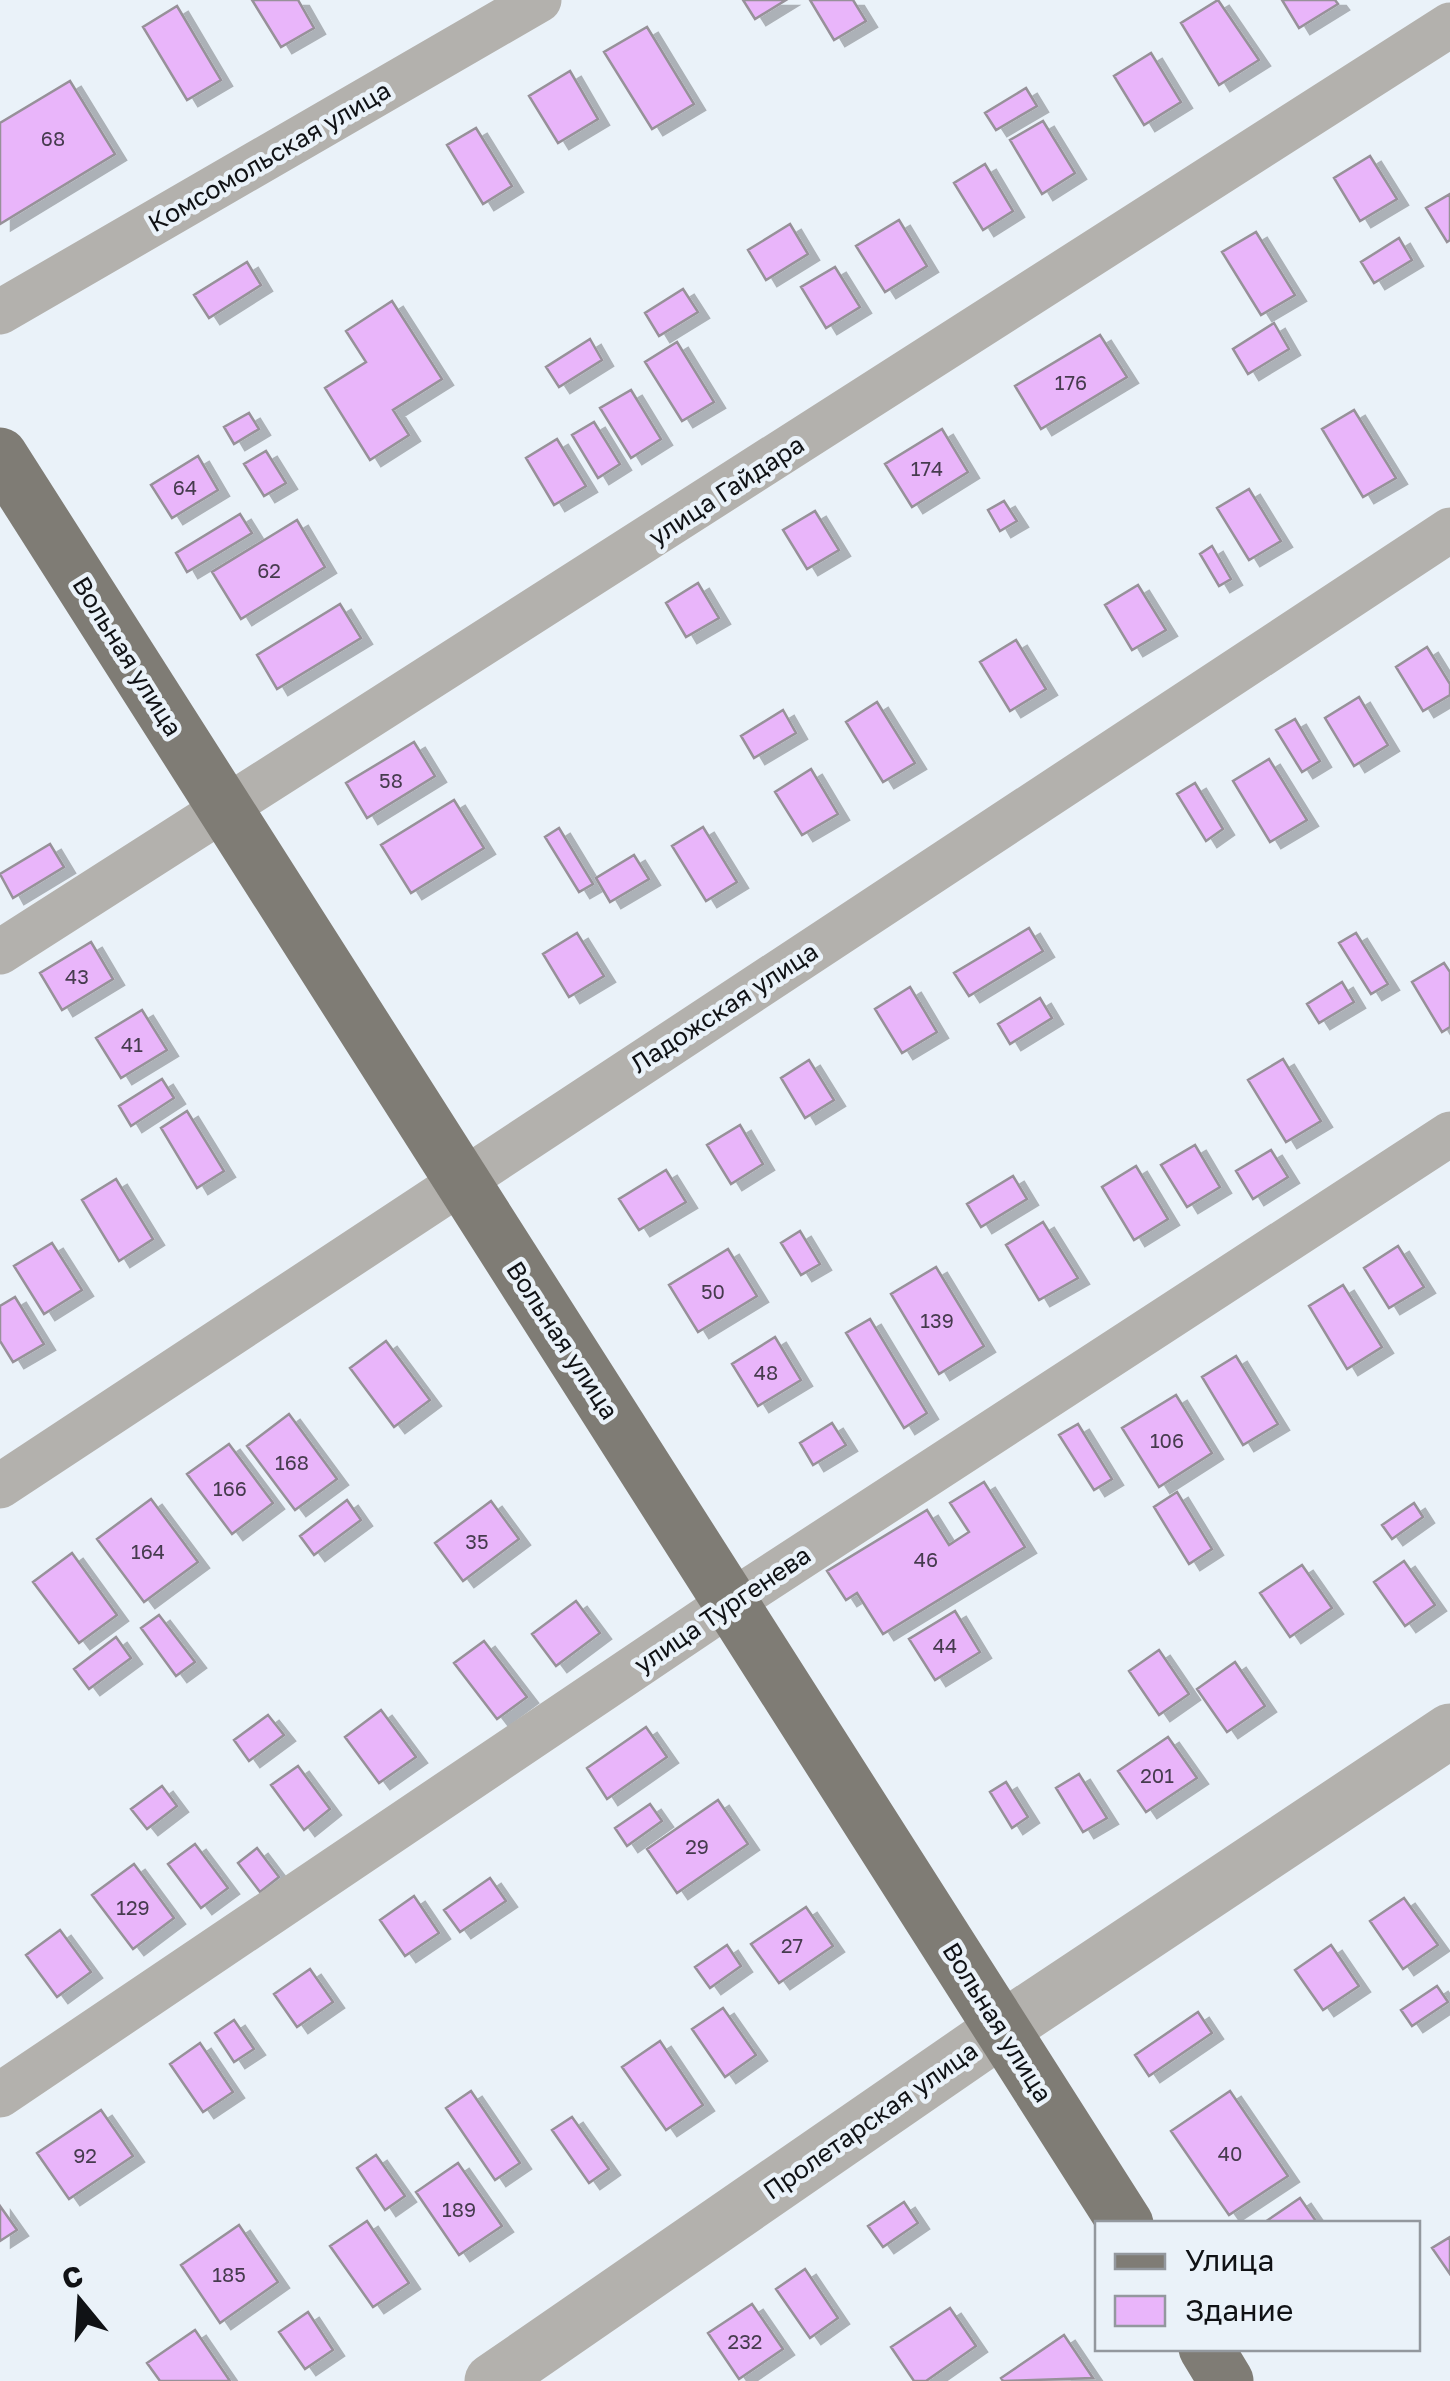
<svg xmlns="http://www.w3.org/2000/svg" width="1450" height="2381" viewBox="0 0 1450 2381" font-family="'Golos Text',sans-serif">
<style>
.building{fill:#e9b5fa;stroke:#979199;stroke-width:2.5;filter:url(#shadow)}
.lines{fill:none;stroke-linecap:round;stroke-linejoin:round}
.minor{stroke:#b3b1ad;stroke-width:45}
.tertiary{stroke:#b3b1ad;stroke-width:55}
.primary{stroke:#7f7c75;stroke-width:55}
.labels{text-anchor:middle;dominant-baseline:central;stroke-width:9;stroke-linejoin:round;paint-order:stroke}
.number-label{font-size:20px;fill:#463b4e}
.street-label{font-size:25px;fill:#101215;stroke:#eaf2f9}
</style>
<defs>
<filter id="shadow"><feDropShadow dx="11" dy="6" stdDeviation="0" flood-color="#0004"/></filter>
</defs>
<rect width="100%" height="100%" fill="#eaf2f9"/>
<!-- building -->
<path class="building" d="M252 0H298L314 28 281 47Z
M743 0H786L755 19Z
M810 0H853L866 21 834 40Z
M1218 0 1259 60 1219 85 1181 23Z
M1282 0H1335L1338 4 1299 28Z
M177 6 221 80 187 100 143 27Z
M647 27 694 104 652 129 604 52Z
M1151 53 1181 102 1144 125 1114 76Z
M570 71 598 119 558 143 529 96Z
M70 81 115 154 0 224V123Z
M1026 88 1037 106 996 130 985 113Z
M1043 121 1075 173 1042 194 1010 140Z
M476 128 512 186 483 204 447 145Z
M1370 156 1397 199 1360 221 1334 178Z
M985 164 1013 211 983 230 954 183Z
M1450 194V240L1447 242 1426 208Z
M899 220 927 266 885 292 856 246Z
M790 224 808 254 766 280 748 250Z
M1256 232 1295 295 1261 315 1222 252Z
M1399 238 1412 260 1374 283 1361 262Z
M247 262 261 285 209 318 194 295Z
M835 267 860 307 826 328 801 287Z
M683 289 698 312 659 336 645 313Z
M392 301 442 379 393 410 409 435 370 460 325 388 366 362 346 331Z
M1274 323 1289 349 1248 374 1233 349Z
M1100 335 1127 377 1041 429 1015 386Z
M590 339 602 360 559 387 546 367Z
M677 342 714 402 682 421 645 362Z
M631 390 661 439 631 458 600 408Z
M1354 410 1396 478 1363 497 1322 429Z
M249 413 259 429 234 444 224 427Z
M594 422 620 464 598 478 572 435Z
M942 429 968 472 912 507 885 464Z
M557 439 586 486 554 505 526 458Z
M266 451 286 483 264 496 244 464Z
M198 456 218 490 172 518 151 485Z
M1249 489 1281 541 1249 560 1217 508Z
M1004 501 1017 521 1000 531 988 510Z
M815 511 839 550 807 569 783 530Z
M240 514 252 533 187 572 176 553Z
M297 520 325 567 241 619 212 572Z
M1212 546 1231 579 1219 586 1200 554Z
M698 583 719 618 686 637 666 603Z
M1138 585 1166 630 1132 650 1105 605Z
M340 604 361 638 277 689 257 655Z
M1016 640 1046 689 1010 711 980 662Z
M1427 647 1450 684V695L1423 711 1396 667Z
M1359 697 1388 745 1354 766 1325 718Z
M877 702 915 763 883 782 846 722Z
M783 710 796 733 754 758 741 736Z
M1295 719 1320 761 1302 772 1276 730Z
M414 742 435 776 367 818 346 783Z
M1269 759 1307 820 1270 842 1233 781Z
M811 769 838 814 802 835 775 792Z
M1195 783 1223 829 1206 841 1177 794Z
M454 800 484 848 411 893 381 845Z
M703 827 737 882 706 901 672 846Z
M559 828 593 884 579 892 545 837Z
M50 844 64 867 13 898 0 874Z
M634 855 649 879 610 902 596 878Z
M1029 928 1043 951 969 996 954 973Z
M577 933 604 976 569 997 543 954Z
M1356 933 1388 984 1371 994 1339 943Z
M91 942 113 979 62 1010 40 973Z
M1444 963 1450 972V1027L1442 1032 1412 982Z
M1342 982 1354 1002 1319 1023 1307 1004Z
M910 987 937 1032 902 1053 875 1009Z
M1040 998 1052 1018 1010 1044 998 1024Z
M142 1010 167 1050 121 1078 96 1038Z
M1283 1059 1321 1121 1286 1142 1248 1080Z
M809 1060 834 1100 805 1118 781 1078Z
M162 1079 174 1098 131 1126 119 1106Z
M187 1111 224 1171 197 1188 161 1128Z
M740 1125 763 1164 731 1184 707 1145Z
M1195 1145 1220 1187 1187 1207 1161 1165Z
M1271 1150 1288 1177 1253 1199 1236 1171Z
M1136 1166 1168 1219 1134 1240 1102 1187Z
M666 1170 686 1202 639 1230 619 1199Z
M1013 1176 1027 1199 981 1227 967 1204Z
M116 1179 153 1239 119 1261 82 1200Z
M1043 1222 1078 1278 1039 1300 1006 1245Z
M800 1231 820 1264 801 1275 781 1243Z
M52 1243 82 1290 44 1314 14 1266Z
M1398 1246 1424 1287 1389 1308 1364 1268Z
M728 1249 757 1296 698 1332 669 1285Z
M936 1267 984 1346 939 1374 891 1294Z
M1343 1285 1382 1347 1347 1369 1309 1306Z
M15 1297 44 1344 13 1362 0 1341V1306Z
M870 1319 927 1413 904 1428 846 1333Z
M775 1337 801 1380 758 1406 732 1364Z
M386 1341 430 1400 394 1427 350 1368Z
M1236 1356 1278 1424 1243 1445 1202 1377Z
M1176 1395 1212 1453 1159 1487 1122 1428Z
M289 1414 337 1479 295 1510 247 1446Z
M832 1423 846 1445 813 1465 800 1443Z
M1078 1424 1112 1479 1094 1490 1059 1435Z
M229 1444 273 1503 232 1534 187 1474Z
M984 1482 1025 1547 883 1634 857 1593 846 1600 827 1571 927 1510 949 1545 969 1532 950 1503Z
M1177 1492 1212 1549 1189 1564 1154 1507Z
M151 1499 198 1562 144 1602 97 1539Z
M347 1500 361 1520 314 1555 300 1536Z
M491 1501 519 1539 463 1581 435 1543Z
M1414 1503 1423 1517 1392 1539 1382 1525Z
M72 1553 117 1615 79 1643 33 1582Z
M1404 1561 1435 1605 1405 1626 1374 1582Z
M1302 1565 1332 1608 1290 1637 1260 1593Z
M576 1601 600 1633 556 1666 532 1634Z
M955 1611 980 1652 935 1680 909 1639Z
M159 1615 195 1662 176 1676 141 1628Z
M116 1637 131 1658 89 1689 74 1669Z
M484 1641 527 1697 497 1719 454 1663Z
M1159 1650 1189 1694 1159 1715 1129 1671Z
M1235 1662 1265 1706 1227 1732 1197 1689Z
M381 1710 416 1757 379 1783 345 1737Z
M268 1715 284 1735 249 1761 234 1740Z
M646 1727 667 1757 607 1799 587 1768Z
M1168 1737 1197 1778 1146 1812 1118 1771Z
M298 1766 330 1809 304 1830 271 1785Z
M1079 1774 1107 1818 1083 1832 1056 1788Z
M1006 1782 1028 1817 1012 1828 990 1792Z
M162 1786 177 1806 147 1829 131 1809Z
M718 1800 748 1844 677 1893 647 1849Z
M650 1804 662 1821 627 1846 615 1828Z
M195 1844 228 1888 201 1908 168 1864Z
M257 1848 279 1877 260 1892 238 1863Z
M134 1864 174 1918 133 1949 92 1895Z
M490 1878 506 1901 460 1932 444 1910Z
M414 1896 439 1933 405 1956 380 1920Z
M1404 1898 1438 1945 1403 1969 1370 1921Z
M806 1907 833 1946 779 1983 751 1944Z
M60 1930 91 1972 57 1997 26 1955Z
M727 1945 741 1966 710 1988 695 1967Z
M1331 1945 1359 1986 1323 2010 1295 1970Z
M310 1969 333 2002 297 2027 274 1994Z
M1437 1986 1448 2002 1412 2026 1401 2010Z
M723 2008 756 2055 725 2077 692 2029Z
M1198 2012 1212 2033 1149 2076 1135 2055Z
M234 2020 254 2049 234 2062 215 2033Z
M660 2041 703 2105 666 2130 622 2067Z
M200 2043 233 2092 203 2112 170 2064Z
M471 2091 520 2163 495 2180 446 2108Z
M1230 2091 1288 2176 1229 2215 1171 2131Z
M101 2110 133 2156 69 2199 37 2153Z
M572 2117 609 2169 589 2183 552 2130Z
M376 2155 405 2196 385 2210 357 2168Z
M458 2163 502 2226 459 2255 416 2192Z
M1300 2198 1318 2224H1262Z
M904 2202 918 2223 883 2247 868 2226Z
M0 2206 17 2230 0 2241Z
M367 2221 409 2283 373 2307 330 2246Z
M239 2225 278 2282 220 2323 181 2265Z
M1450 2237V2274L1432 2248Z
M805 2269 838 2318 810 2338 776 2289Z
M752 2304 783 2349 739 2379 708 2333Z
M950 2308 976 2346 926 2381H914L891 2347Z
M308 2312 333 2350 305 2369 279 2332Z
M195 2330 230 2381H160L147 2363Z
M1064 2335 1093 2378 1003 2381 1001 2378Z"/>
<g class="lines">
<!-- minor -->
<path class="minor" d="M0 312 539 0
M0 952 1450 25
M0 1486 1450 530
M0 2095 733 1601 1450 1134"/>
<!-- tertiary -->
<path class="tertiary" d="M492 2381 1002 2029 1450 1731"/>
<!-- primary -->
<path class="primary" d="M0 455 1126 2224
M1206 2348 1226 2381"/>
</g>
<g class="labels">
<!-- number labels -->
<g class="number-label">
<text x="53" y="138">68</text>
<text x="1071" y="382">176</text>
<text x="927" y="468">174</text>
<text x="185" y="487">64</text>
<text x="269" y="570">62</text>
<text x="391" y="780">58</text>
<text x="77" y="976">43</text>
<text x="132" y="1044">41</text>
<text x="713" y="1291">50</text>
<text x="937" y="1320">139</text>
<text x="766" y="1372">48</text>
<text x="1167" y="1440">106</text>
<text x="292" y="1462">168</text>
<text x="230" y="1488">166</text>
<text x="477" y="1541">35</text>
<text x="148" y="1551">164</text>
<text x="926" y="1559">46</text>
<text x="945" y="1645">44</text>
<text x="1157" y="1775">201</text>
<text x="697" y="1846">29</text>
<text x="133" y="1907">129</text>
<text x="792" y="1945">27</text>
<text x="1230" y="2153">40</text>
<text x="85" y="2155">92</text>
<text x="459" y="2209">189</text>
<text x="229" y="2274">185</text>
<text x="745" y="2341">232</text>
</g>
<!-- street labels -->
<g class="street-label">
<text transform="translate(269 156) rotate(-30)">Комсомольская улица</text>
<text transform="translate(726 490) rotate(-33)">улица Гайдара</text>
<text transform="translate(128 656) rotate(58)">Вольная улица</text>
<text transform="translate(724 1007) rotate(-33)">Ладожская улица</text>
<text transform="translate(563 1340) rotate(57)">Вольная улица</text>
<text transform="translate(722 1609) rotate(-34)">улица Тургенева</text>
<text transform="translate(998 2022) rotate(58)">Вольная улица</text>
<text transform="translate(870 2120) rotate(-35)">Пролетарская улица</text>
</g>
</g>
<!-- legend -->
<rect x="1095" y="2221" width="325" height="130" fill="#eaf2f9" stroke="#93989e" stroke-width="2.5"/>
<rect x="1115" y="2254" width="50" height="15" fill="#7f7c75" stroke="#93989e" stroke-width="2.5"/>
<text x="1185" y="2271" font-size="30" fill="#101215">Улица</text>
<rect x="1115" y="2296" width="50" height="30" fill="#e9b5fa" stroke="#93989e" stroke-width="2.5"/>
<text x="1185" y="2321" font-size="30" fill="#101215">Здание</text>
<!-- north arrow -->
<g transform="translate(80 2301) rotate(342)" stroke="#eaf2f9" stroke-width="8" paint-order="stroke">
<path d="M0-8L18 38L0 25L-18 38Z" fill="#101215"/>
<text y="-15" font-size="28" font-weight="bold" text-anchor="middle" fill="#101215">С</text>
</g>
</svg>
